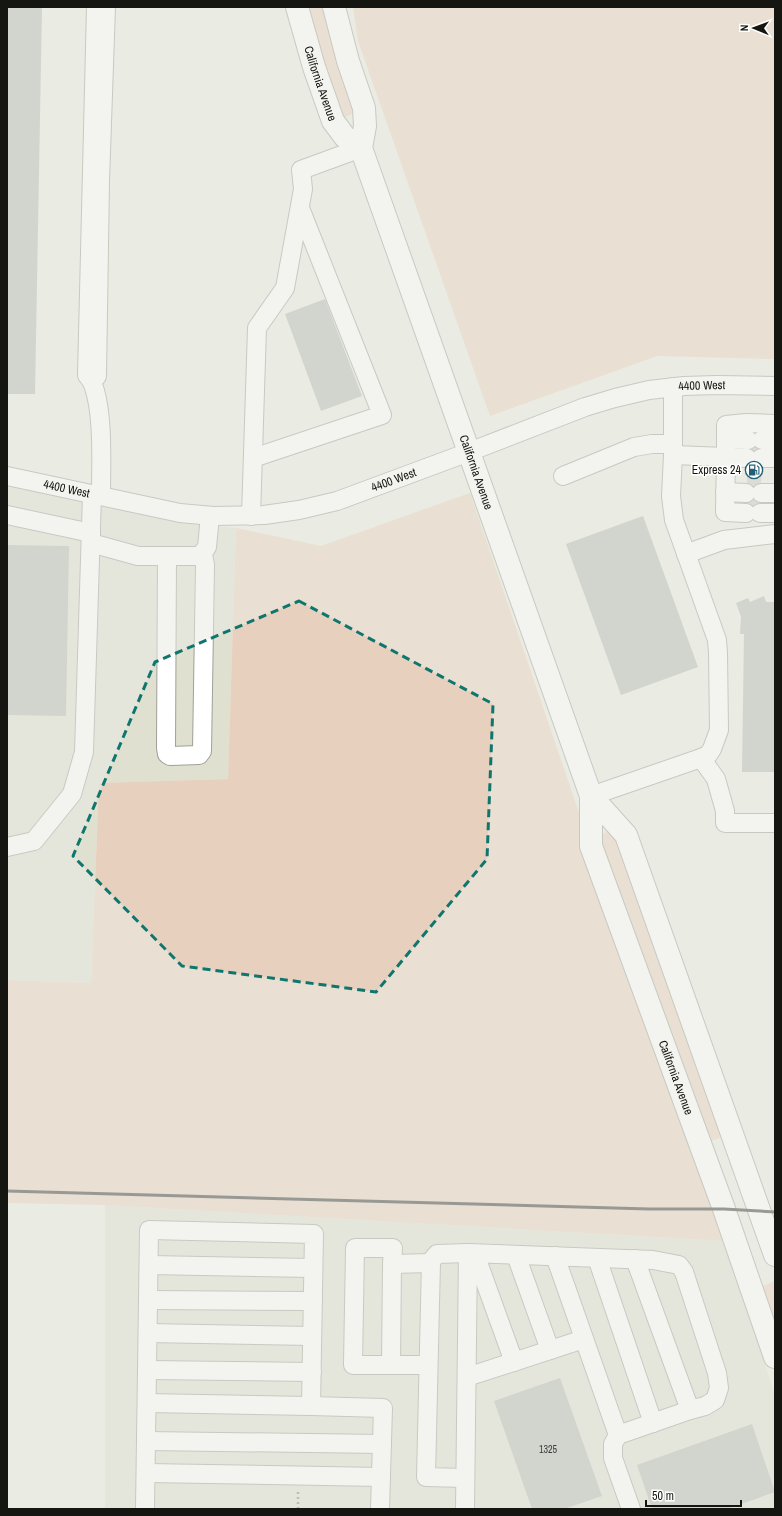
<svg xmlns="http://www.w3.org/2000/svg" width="782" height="1516" viewBox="0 0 782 1516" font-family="'Archivo Narrow',sans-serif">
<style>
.built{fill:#e0e0d0}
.green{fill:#e8d0be}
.building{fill:#b6bab3}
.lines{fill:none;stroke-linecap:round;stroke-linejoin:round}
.minor-tunnel{stroke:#cacbc4;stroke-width:18;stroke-dasharray:18 9;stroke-linecap:butt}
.minor-casing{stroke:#a0a098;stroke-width:20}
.major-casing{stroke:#a0a098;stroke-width:24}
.path{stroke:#83837e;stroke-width:2.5;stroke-dasharray:2 3;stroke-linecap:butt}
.minor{stroke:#fff;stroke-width:18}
.major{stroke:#fff;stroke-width:22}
.rail{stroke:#363633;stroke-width:3}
.marked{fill:none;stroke:#0f766e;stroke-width:3;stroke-dasharray:8 5;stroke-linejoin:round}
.labels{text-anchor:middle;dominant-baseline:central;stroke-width:3;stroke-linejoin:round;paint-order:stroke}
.number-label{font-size:10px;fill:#3d3e3a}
.street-label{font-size:12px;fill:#151512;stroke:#fffffe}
.poi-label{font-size:12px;fill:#151512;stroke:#fffffe;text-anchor:end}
</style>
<rect width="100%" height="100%" fill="#eaebe3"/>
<!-- built -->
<path class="built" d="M7 485 166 520 236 528 228 779 99 783 91 983 7 980Z
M105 1205 725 1241 775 1395V1509H105Z"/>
<!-- green -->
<path class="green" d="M309 7H326L357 112 340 119 318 44Z
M353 7H775V359L657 356 490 416 358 41Z
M470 493 725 1241 105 1205 7 1203V980L91 983 99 783 228 779 236 528 321 546Z
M613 830 724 1136 709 1142 598 835Z
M775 1281V1328L760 1287Z"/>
<!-- building -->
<path class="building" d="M7 7H42L35 394H7Z
M325 299 362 396 321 411 285 314Z
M754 465 761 468V483L753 486 747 481V468Z
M643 516 698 667 621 695 566 544Z
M7 545 69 546 66 716 7 715Z
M764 596 766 602H775V772H742L744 634H740L741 617 736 603 748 598 750 602Z
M560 1378 602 1496 564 1509H532L494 1401Z
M752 1424 775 1492 727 1509H652L637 1465Z"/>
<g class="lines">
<!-- minor-tunnel -->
<path class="minor-tunnel" d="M748 449 761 450
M747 481 761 482
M746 503H761"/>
<defs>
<g id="minor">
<path d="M96 7 87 375 92 382 97 376 100 181 106 7"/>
<path d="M92 382C104 411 101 464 101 496"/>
<path d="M726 439 748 440"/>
<path d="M762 440H775"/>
<path d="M673 455 726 457V425L746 423 775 424"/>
<path d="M253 458 382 415 300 208"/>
<path d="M761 458H775"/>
<path id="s1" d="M7 476 180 513 213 516 264 515 299 510 337 501 469 452 585 407 615 398 649 390 684 386 717 385 775 386"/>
<path d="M563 476 634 447 652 444H673"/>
<path d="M725 492 746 493"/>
<path d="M761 493H775"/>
<path d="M746 513 725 512 726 457 747 458"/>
<path d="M760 513H775"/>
<path d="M7 515 91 533"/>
<path d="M251 516 257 328 285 288 303 189 301 170 361 148"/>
<path d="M91 543 138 556H200L207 547 210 516"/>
<path d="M686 554 724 540 775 534"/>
<path d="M167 557 166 748 167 754 170 756 199 755 202 751 205 565 203 554"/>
<path d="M701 758 716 779 725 811V823H775"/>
<path d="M591 796 701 758 708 755 712 749 719 730 718 653 717 640 674 520 671 496 673 455V387"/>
<path d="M7 847 34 841 72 794 84 752 92 495"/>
<path d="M475 1254 514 1362"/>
<path d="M516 1255 550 1350"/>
<path d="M555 1256 618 1435"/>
<path d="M597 1258 653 1423"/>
<path d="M635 1259 690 1410"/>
<path d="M149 1265 313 1268"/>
<path d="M148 1300 313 1301"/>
<path d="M148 1333 312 1336"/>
<path d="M391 1365 392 1264"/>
<path d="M428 1365H353L355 1248H393L392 1264 431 1263"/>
<path d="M147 1370 312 1372"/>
<path d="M467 1377 584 1339"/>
<path d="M147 1403 311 1406"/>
<path d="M146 1441 382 1444"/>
<path d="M146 1473 381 1477"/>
<path d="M465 1478 426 1477 431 1261 437 1254 468 1253"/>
<path d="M145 1509 149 1230 314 1234 311 1406 383 1408 380 1509"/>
<path d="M465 1509 468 1253 653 1260 679 1265 684 1272 717 1373 719 1388 715 1400 705 1406 690 1410 618 1435 613 1444V1458L631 1509"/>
</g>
<g id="major">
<path id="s2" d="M297 7 314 67 333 121 345 137 361 148"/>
<path id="s3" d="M334 7 348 61 364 108 365 126 361 148 591 796V846L724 1209 775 1357"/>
<path d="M591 796 626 835 775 1255"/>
</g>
</defs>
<!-- minor casing -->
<use href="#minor" class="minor-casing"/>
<!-- major casing -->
<use href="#major" class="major-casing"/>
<!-- path -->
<path class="path" d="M298 1509V1490"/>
<!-- minor -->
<use href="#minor" class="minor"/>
<!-- major -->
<use href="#major" class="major"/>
<!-- rail -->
<path class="rail" d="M7 1191 649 1209H724L775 1212"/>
</g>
<!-- marked area -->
<path d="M0 0H782V1516H0ZM299 601 493 704 487 859 376 992 182 966 73 856 155 662Z" fill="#eaebe3" fill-opacity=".55" fill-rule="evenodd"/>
<path class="marked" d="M299 601 493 704 487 859 376 992 182 966 73 856 155 662Z"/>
<!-- icons -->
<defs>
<symbol id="fuel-ring" viewBox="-11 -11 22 22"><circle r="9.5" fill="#fffffe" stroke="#235e76" stroke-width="1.5"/><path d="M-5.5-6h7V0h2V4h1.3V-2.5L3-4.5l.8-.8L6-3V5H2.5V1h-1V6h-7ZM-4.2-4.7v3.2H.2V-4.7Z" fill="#235e76"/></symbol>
</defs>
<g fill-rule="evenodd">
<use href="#fuel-ring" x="744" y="460" width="20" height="20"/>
</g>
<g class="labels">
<!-- number labels -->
<g class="number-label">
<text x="548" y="1449">1325</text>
</g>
<!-- street labels -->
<g class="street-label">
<text stroke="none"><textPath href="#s2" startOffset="80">California Avenue</textPath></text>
<text stroke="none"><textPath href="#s1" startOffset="720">4400 West</textPath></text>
<text stroke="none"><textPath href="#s3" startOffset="490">California Avenue</textPath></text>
<text stroke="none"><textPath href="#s1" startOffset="396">4400 West</textPath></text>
<text stroke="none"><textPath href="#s1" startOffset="61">4400 West</textPath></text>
<text stroke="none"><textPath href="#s3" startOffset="1130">California Avenue</textPath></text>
</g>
<!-- poi labels -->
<g class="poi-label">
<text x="741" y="470">Express 24</text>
</g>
</g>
<!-- border -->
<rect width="782" height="1516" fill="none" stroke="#151512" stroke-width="16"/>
<!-- north arrow -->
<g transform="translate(754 28) rotate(271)" stroke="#fffffe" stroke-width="3" paint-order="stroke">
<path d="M0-3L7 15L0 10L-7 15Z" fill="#151512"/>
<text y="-6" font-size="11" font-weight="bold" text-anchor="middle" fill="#151512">N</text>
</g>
<!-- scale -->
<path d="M646 1500v6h95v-6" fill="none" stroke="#151512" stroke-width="2"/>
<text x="652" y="1500" font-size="12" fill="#151512" stroke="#fffffe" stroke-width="3" paint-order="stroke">50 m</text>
</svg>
